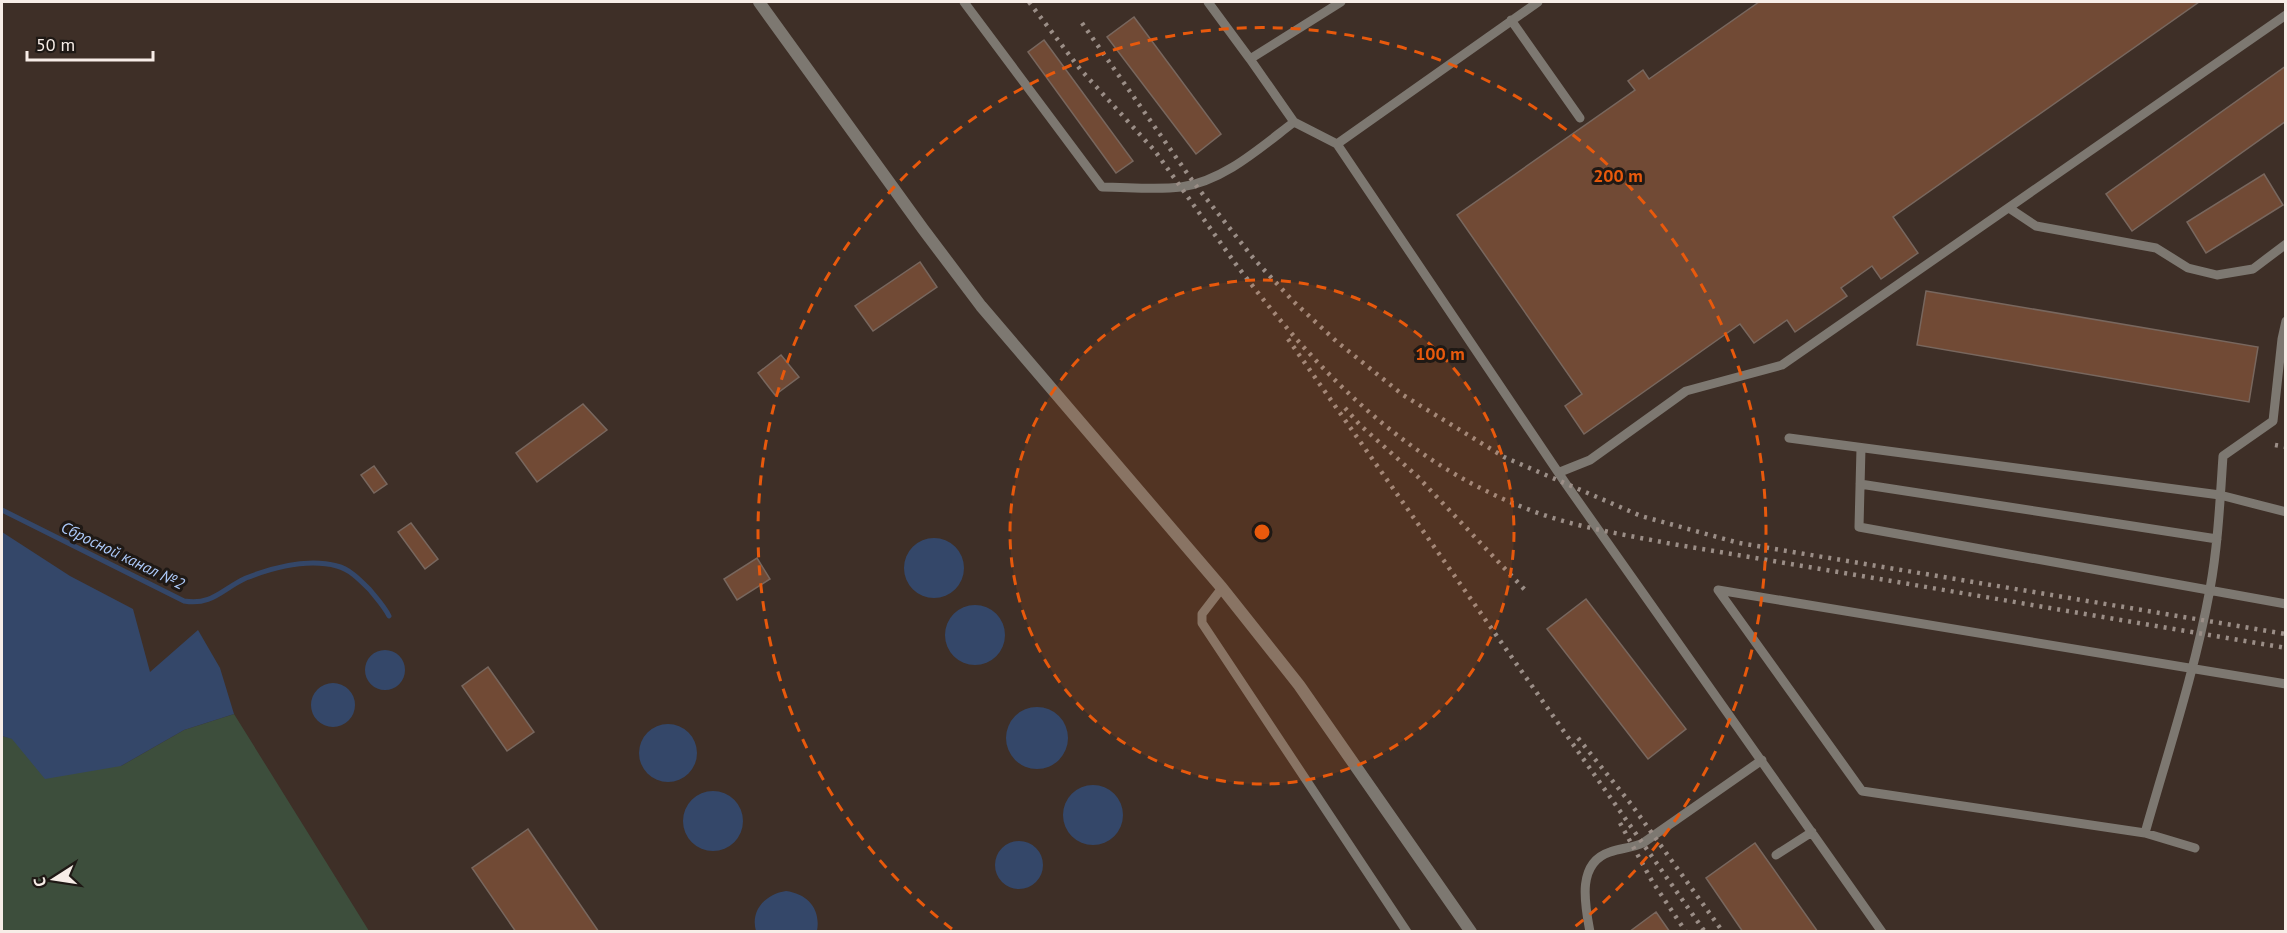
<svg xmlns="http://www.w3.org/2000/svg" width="2287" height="933" viewBox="0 0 2287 933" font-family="'PT Sans',sans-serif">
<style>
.green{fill:#3d4e3c}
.water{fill:#344769}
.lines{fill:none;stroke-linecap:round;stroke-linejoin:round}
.stream{stroke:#344769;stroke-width:5}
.building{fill:#714a35;stroke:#78675e;stroke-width:1.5}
.lane{stroke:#7d7871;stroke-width:9}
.street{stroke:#7d7871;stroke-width:12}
.rail{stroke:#9b8e87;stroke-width:4.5;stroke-dasharray:3 6;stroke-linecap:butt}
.ring{fill:none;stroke:#e8590c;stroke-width:3;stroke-dasharray:10 8}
.labels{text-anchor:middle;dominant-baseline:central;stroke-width:6;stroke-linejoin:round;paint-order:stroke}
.water-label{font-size:16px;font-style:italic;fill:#adcafa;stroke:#1f1915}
.centre{fill:#e8590c;stroke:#1f1915;stroke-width:3}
.ring-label{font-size:18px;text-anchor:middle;font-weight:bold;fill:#e8590c;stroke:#1f1915;stroke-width:6;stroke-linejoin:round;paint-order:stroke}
</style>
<rect width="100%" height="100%" fill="#3e2f27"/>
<!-- green -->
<path class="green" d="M234 714 369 931 2 932V736L121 766 184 730Z"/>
<!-- water -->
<path class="water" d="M2 532 70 576 133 609 150 672 198 630 220 668 234 714 184 730 121 766 45 779 12 739 2 736Z
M904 568a30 30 0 1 1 60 0a30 30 0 1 1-60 0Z
M945 635a30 30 0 1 1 60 0a30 30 0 1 1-60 0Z
M365 670a20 20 0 1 1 40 0a20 20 0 1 1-40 0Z
M311 705a22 22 0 1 1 44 0a22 22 0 1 1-44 0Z
M1006 738a31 31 0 1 1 62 0a31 31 0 1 1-62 0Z
M639 753a29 29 0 1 1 58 0a29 29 0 1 1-58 0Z
M1063 815a30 30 0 1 1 60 0a30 30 0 1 1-60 0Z
M683 821a30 30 0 1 1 60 0a30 30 0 1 1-60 0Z
M995 865a24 24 0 1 1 48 0a24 24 0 1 1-48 0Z
M786 891C808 894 821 909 817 931H756C750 910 766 894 786 891Z"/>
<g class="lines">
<!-- stream -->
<path class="stream" d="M2 510 184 601C212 606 222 589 246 578 274 567 307 558 337 566 350 569 361 581 370 590 377 599 384 606 389 616"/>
</g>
<!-- building -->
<path class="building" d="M1759 2H2199L1893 217 1918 253 1881 279 1872 266 1841 288 1847 296 1795 332 1787 320 1754 343 1740 324 1584 434 1565 406 1582 394 1457 215 1635 90 1628 81 1643 70 1649 79Z
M1134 17 1221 134 1196 154 1107 37Z
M1044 40 1133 161 1116 173 1028 52Z
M2286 66V121L2132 231 2106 194Z
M2264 174 2283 205 2206 253 2187 222Z
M920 262 937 287 873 331 855 306Z
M1926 291 2258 347 2249 402 1917 345Z
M781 355 799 377 775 395 758 373Z
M583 404 607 430 537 482 516 453Z
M374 466 387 484 374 493 361 475Z
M411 523 438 559 425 569 398 532Z
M757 558 770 579 737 600 724 579Z
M1586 599 1686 729 1648 759 1547 629Z
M488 667 534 732 507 751 462 686Z
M528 829 599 932H516L472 868Z
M1755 843 1818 932H1743L1706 878Z
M1656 912 1670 932H1629Z"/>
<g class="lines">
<!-- lane -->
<path class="lane" d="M964 2 1102 187C1127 187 1156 190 1181 187 1224 181 1261 147 1294 122
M1208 2 1250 59
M1341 2 1250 59 1294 122 1337 144 1538 2
M1511 20 1580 118
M1337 144 1566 484 1882 932
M2009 208 2036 226 2156 248 2188 268 2217 275 2253 269 2286 244
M2286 321 2282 339 2286 341
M1789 438 2220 495 2286 512
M1861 448 1859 527 2286 604
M1560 472 1590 460 1686 391 1782 365 2286 15
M1860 484 2217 539
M1222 588 1202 614V623L1407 932
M1718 590 1862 791 2145 833 2195 848
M1718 590 2286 684
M2145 833C2168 752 2195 671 2210 589 2218 545 2220 500 2223 456L2273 421 2282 339
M1776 855 1812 832
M1590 932C1585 905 1576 863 1610 852 1621 848 1632 848 1643 843L1762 760"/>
<!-- street -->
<path class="street" d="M759 2 923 229 981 306 1222 588 1299 685 1471 932"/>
<!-- rail -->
<path class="rail" d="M1029 2 1080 69 1155 151 1240 270
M1082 23 1194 183 1254 259 1293 301 1336 341 1403 395 1504 457 1641 516 1739 543 2286 634
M1235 263C1315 369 1403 462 1530 510 1574 527 1621 534 1667 543L2286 648
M1288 339 1705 932
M1345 408 1360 425 1417 476 1526 591
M2275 445 2286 447
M1578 738 1631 804 1723 932
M1620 823 1652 881 1686 932"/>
</g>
<!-- distance rings -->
<circle cx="1262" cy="532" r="252" fill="#e8590c" fill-opacity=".12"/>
<g class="ring">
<circle cx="1262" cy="532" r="252"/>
<path d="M952 929A504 504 0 1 1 1572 929"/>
</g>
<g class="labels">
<!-- water labels -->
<g class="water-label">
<text transform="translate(123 555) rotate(26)">Сбросной канал №2</text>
</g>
</g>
<circle cx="1262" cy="532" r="9" class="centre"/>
<g class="ring-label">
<text x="1618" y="182">200 m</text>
<text x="1440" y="360">100 m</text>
</g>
<!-- border -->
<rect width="2287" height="933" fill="none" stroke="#f7ede7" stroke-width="6"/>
<!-- north arrow -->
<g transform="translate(54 879) rotate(258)" stroke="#1f1915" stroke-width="4.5" paint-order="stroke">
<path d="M0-4.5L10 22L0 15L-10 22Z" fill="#f7ede7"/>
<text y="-9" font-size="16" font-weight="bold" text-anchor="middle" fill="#f7ede7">С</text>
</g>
<!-- scale -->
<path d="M27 51v9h126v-9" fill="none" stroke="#f7ede7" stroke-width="3"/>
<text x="36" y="51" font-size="18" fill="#f7ede7" stroke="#1f1915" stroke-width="4.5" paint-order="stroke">50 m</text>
</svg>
